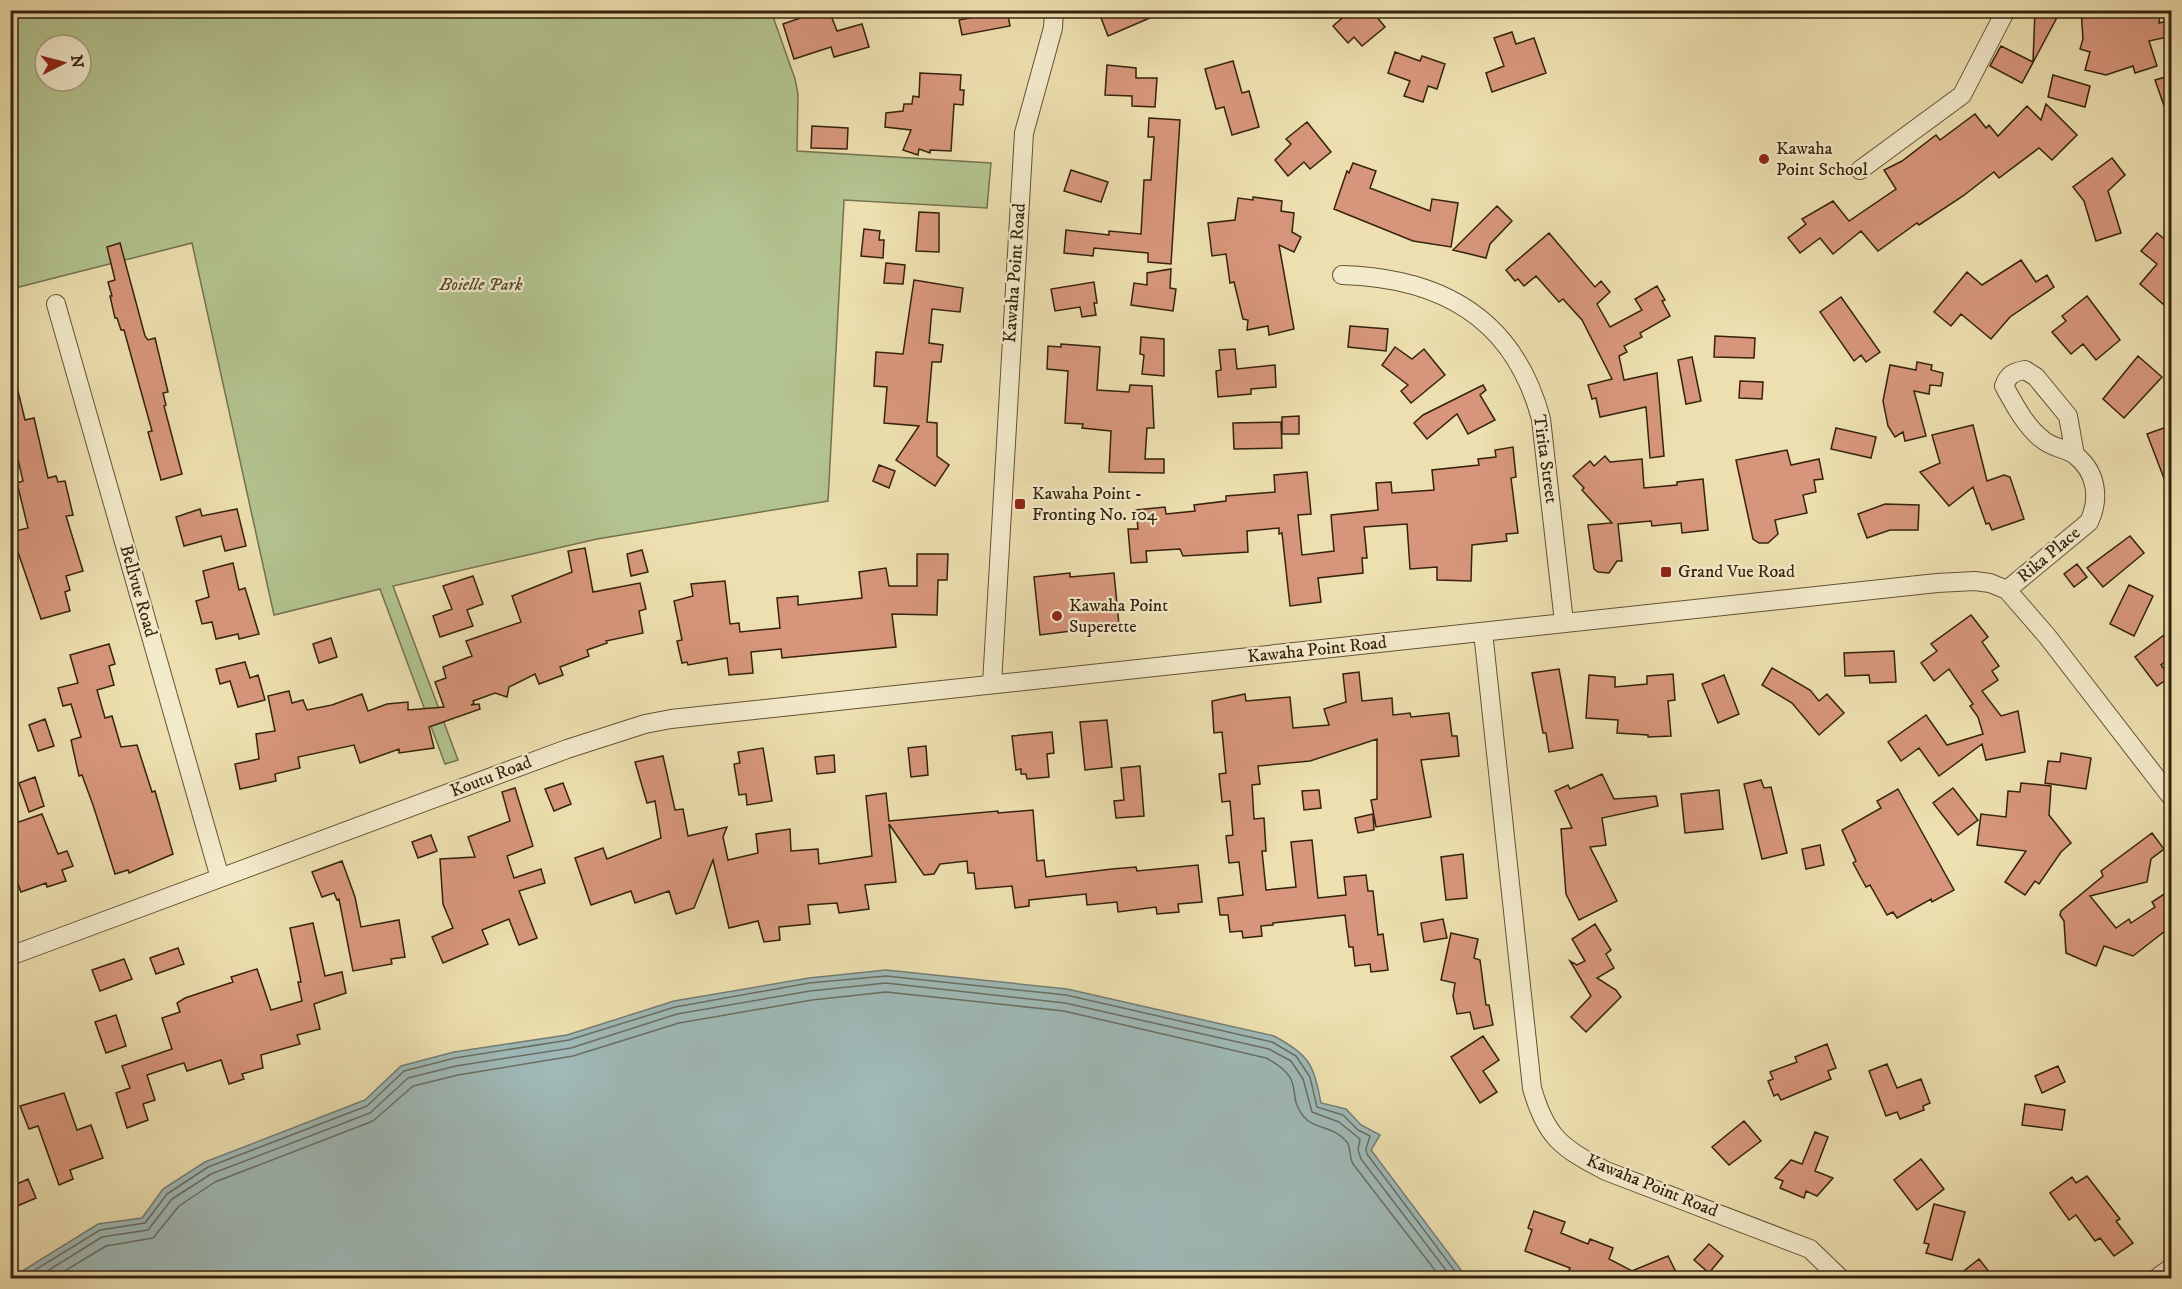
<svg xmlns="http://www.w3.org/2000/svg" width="2182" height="1289" viewBox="0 0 2182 1289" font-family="'IM FELL DW Pica',serif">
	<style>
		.green { fill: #b3c38f; stroke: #74734e; stroke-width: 1.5; fill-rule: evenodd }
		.water { fill: #9fb9b7; stroke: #757d73; stroke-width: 1.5 }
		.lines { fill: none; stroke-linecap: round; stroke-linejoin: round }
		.shore { stroke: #6a6e62; stroke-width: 1.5 }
		.building { fill: #d7967b; stroke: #35230c; stroke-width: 1.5 }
		.minor-casing { stroke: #635235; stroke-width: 20 }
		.minor { stroke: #f3eacb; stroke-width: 18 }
		.poi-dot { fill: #8f2418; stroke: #f3eacb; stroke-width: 2 }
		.labels { text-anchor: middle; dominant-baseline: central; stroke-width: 4.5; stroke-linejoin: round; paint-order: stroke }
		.poi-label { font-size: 18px; fill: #35230c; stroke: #f3eacb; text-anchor: start }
		.street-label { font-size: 18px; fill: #35230c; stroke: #f3eacb }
		.park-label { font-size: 18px; font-style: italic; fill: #544b2d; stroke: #f3eacb }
	</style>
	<rect width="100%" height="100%" fill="#eddfaf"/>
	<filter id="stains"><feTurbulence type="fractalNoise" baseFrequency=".00333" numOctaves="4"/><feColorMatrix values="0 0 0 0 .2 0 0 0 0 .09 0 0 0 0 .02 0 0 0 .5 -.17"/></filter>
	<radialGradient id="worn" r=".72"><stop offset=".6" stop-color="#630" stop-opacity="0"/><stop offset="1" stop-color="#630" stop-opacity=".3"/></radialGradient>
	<!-- green -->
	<path class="green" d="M11 11H771L795 79 798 94 797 151 991 163 987 208 844 200 828 501 597 539 393 586 458 760 445 764 380 589 274 615 192 243 11 289ZM45 45H81V81H45Z"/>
	<!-- water -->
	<path class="water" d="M886 970 1067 989 1274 1036C1310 1056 1313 1063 1321 1103L1346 1109 1361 1125 1380 1135 1371 1150 1467 1278H11L98 1224 142 1218 163 1189 205 1162 365 1100 401 1066 454 1052 567 1035 674 1001 809 978Z"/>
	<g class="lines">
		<!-- shore -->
		<path class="shore" d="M22 1278 100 1230 145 1223 167 1194 208 1167 367 1106 404 1071 455 1058 569 1040 675 1007 809 983 886 976 1066 995 1272 1042 1296 1056 1310 1077 1317 1107 1343 1115 1358 1130 1370 1136 1366 1149 1367 1154 1460 1278
			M36 1278 102 1237 148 1230 172 1199 211 1174 370 1113 408 1078 456 1066 571 1048 677 1014 810 991 886 983 1065 1003 1269 1049 1291 1061 1303 1079 1312 1112 1339 1122 1360 1139 1358 1150 1361 1159 1452 1278
			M53 1278 106 1246 153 1238 179 1206 215 1182 373 1121 413 1086 458 1075 573 1056 679 1023 812 1000 886 992 1064 1011 1266 1058C1309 1081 1284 1094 1304 1117 1315 1130 1333 1125 1347 1142 1351 1147 1349 1157 1353 1164L1441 1278"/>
	</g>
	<!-- building -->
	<path class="building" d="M807 10H829L837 31 862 24 869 47 834 57 831 47 794 59 783 24 809 15Z
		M969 10H1007L1010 26 962 35 959 20 970 18Z
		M1098 10 1166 11 1108 36Z
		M1337 10H1371L1385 27 1362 46 1354 37 1348 43 1333 26 1342 18Z
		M2035 10H2061L2022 83 1990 66 2001 46 2033 62Z
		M2081 10H2160L2159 23 2172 20V36L2149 41 2157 66 2135 73 2133 66 2106 75 2085 70 2090 52 2080 49 2083 39Z
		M1512 32 1516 44 1534 38 1546 73 1492 92 1486 73 1504 66 1494 38Z
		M1395 52 1420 61 1422 56 1445 64 1437 89 1428 86 1423 102 1404 96 1410 81 1388 73Z
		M1233 61 1242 93 1249 91 1259 127 1232 135 1224 107 1216 109 1205 69Z
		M1107 65 1136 68V78H1157L1155 107 1132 106V96L1105 95Z
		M920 73 961 75 960 90H964L963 105 954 104 951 151 930 150V153L919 149 918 155 903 150 911 130 885 127 886 113 903 111 904 104H912L913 96 919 97Z
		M2053 75 2090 86 2085 107 2048 97Z
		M2172 75V120H2169L2155 80Z
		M2046 104 2077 135 2052 160 2039 148 1999 178 1994 172 1963 196 1919 225 1917 223 1878 251 1861 231 1833 254 1820 238 1800 253 1788 238 1806 224 1802 219 1833 201 1849 221 1896 189 1884 170 1902 161 1936 135 1940 140 1975 114 1986 128 1989 125 1998 136 2027 106 2041 120Z
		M1149 118 1180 120 1171 264 1148 262V253L1094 248 1093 256 1064 253 1066 230 1109 235V231L1141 234 1144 180H1151L1154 137H1148Z
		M1307 122 1331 152 1310 169 1304 162 1288 176 1275 160 1291 144 1286 139Z
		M812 126 848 128 847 149 811 148Z
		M2112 158 2125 175 2108 191 2121 233 2096 241 2084 201 2073 187Z
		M1353 163 1376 171 1370 188 1430 211 1432 199 1458 203 1451 247 1413 241 1334 209 1347 171 1349 173Z
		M1071 170 1108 182 1101 202 1064 191Z
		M1253 197 1282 201 1281 211 1294 213 1292 232 1301 237 1294 252 1279 245 1294 329 1269 335 1268 326 1247 330 1248 320 1243 319 1234 282 1230 283 1226 254 1212 256 1208 223 1235 220 1238 198 1253 200Z
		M1497 206 1512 221 1490 244 1486 258 1453 250Z
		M919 212 939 213V252L916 251Z
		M864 229 880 231 879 240H884L883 258 861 256Z
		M1549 233 1595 287 1601 281 1610 292 1597 304 1610 327 1642 310 1635 299 1657 286 1665 300 1662 301 1670 316 1640 333 1642 337 1624 346 1627 352 1619 356 1624 380 1657 373 1664 456 1650 458 1646 407 1600 417 1596 398 1592 399 1588 385 1612 379 1582 320 1563 299 1559 302 1536 276 1524 286 1518 279 1515 281 1506 270Z
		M2157 233 2172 245V298L2163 304 2140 284 2157 264 2141 251Z
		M120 243 145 336 148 340 155 338 168 392 163 393 166 405 164 406 182 474 161 480 148 432 152 431 124 330H121L117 318H115L110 296H112L108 282 115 280 107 247Z
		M2021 260 2036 282 2047 275 2054 287 2010 317 1991 339 1961 314 1951 326 1934 312 1967 272 1982 285Z
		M886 263 905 265 903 284 884 283Z
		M1171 269 1170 288 1176 289 1173 311 1131 305 1134 283 1147 285V273Z
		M914 280 963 288 960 312 932 309 929 343 943 345 941 362H932L927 422 937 423V456L949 465 935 486 896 460 919 426 884 423 887 387 874 386 876 352 903 354Z
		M1094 282 1097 303H1094L1096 315 1082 317 1080 307 1055 311 1051 289Z
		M2087 296 2120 340 2096 360 2083 344 2071 354 2052 332 2066 321 2062 316Z
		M1841 297 1880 352 1866 362 1861 355 1854 361 1820 312Z
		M1350 326 1388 329 1386 351 1348 347Z
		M1715 336 1755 338 1754 358 1714 357Z
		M1141 337 1164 339V376L1142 374 1144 355 1140 354Z
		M1061 344 1100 347 1097 390 1129 392 1130 385 1152 386 1154 428H1147L1145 459H1164V473L1109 472 1111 431 1082 428 1083 424 1065 423 1068 371 1047 369 1048 346 1061 347Z
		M1395 347 1412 359 1424 349 1445 375 1411 403 1401 391 1408 385 1382 365Z
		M1235 349 1237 369 1275 365 1276 387 1251 389V394L1218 397 1216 371 1221 370 1219 350Z
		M2138 356 2162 377 2124 418 2103 399Z
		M1692 357 1701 401 1686 404 1678 360Z
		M1917 362 1932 365 1931 370 1943 373 1941 386 1930 385 1929 394 1914 391 1926 436 1905 441 1903 432 1895 437 1888 426 1883 401 1890 365 1916 370Z
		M1740 381 1763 382 1762 399 1739 398Z
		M10 383H16L25 420 34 418 48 478 56 476 58 482 65 481 73 515 66 516 83 571 66 576 70 590 65 592 70 611 41 619 11 532 28 528 17 483 23 481 16 451 10 452Z
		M1483 385 1486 390 1480 395 1495 420 1468 434 1457 414 1427 439 1414 423 1423 415Z
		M1299 416V434H1282V417Z
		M1281 422 1282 448 1234 449 1233 423Z
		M1973 425 1987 481 2004 475 2010 477 2024 519 1992 530 1989 523 1986 524 1973 487 1949 506 1920 472 1940 463 1932 435Z
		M2172 425V494H2170L2147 434Z
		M1836 428 1876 437 1871 458 1831 449Z
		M1513 447 1516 477 1511 478 1518 533 1506 534 1507 541 1472 545 1471 581 1437 580V567L1410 569 1407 524 1364 527 1367 558H1362L1363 573 1318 578 1321 602 1290 606 1282 533 1279 534V528L1247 531 1248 552 1183 556 1180 549 1146 551 1147 562 1131 563 1128 529H1138L1136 510 1165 507 1166 514 1195 511 1194 505 1226 501V496L1275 492 1274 475 1307 472 1311 514 1298 515 1302 555 1334 551 1331 515 1378 510 1376 483 1391 482 1392 493 1434 490 1432 470 1479 465 1478 459 1496 457 1495 450Z
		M1787 450 1791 465 1819 459 1823 479 1814 480 1816 492 1803 495 1807 513 1775 520 1778 534 1768 543H1759L1753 539 1736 460Z
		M1605 456 1610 462 1642 459 1644 488 1677 485V482L1703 479 1708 530 1682 533 1681 523 1652 526 1651 521 1618 524 1622 561H1617L1609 573 1598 572 1594 569 1588 525 1612 523 1582 490 1584 488 1573 476 1590 461 1594 466Z
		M879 465 895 471 889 488 873 481Z
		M1885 504 1919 505 1918 530H1890L1867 538 1858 514Z
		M200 509 202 516 237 509 246 546 225 551 221 536 184 546 176 517Z
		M2130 536 2144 553 2103 587 2087 568Z
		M585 548 593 592 640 583 646 609 639 611 643 633 606 641 607 643 587 650 589 656 560 667 563 675 539 684 535 674 509 687 507 697 495 693 473 701 474 703 471 705 479 704 480 709 429 727 434 748 399 753V749L360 763 354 745 298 757 300 768 275 774 276 781 240 789 235 764 259 759 256 734 275 731 268 696 289 691 292 703 303 700 307 710 332 705 362 694 368 711 387 704 408 702V710L444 707 435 682 446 678 443 667 472 656 466 641 521 622 512 596 572 572 568 551Z
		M642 550 648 572 631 576 627 554Z
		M917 554H948L947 580H938L937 615 892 614 896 647 782 658 781 649 751 652 753 673 729 675 727 658 688 665 687 662 682 663 677 641 682 640 674 601 693 596 691 584 725 581 730 624 739 623 740 632 780 628 777 598 798 596V605L862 598 859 572 886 568 889 586H917Z
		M233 563 239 590 245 588 259 634 239 639 238 634 216 639 212 622 202 624 196 601 209 597 203 571Z
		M2077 564 2087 577 2074 587 2064 574Z
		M1070 573V577L1114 573 1119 625 1040 635 1034 577Z
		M473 576 483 604 467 610 473 626 440 637 433 616 452 609 443 586Z
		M2129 585 2153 596 2134 636 2110 624Z
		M1971 615 1988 637 1982 642 1999 666 1992 671 1998 680 1982 691 2001 716 2018 711 2025 752 1986 760 1982 744 1939 776 1919 748 1901 761 1888 742 1926 715 1947 745 1983 734 1978 717 1970 706 1973 704 1949 669 1934 681 1921 663 1937 651 1931 644Z
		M2172 629V656L2161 665 2170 677 2157 686 2135 657Z
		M331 638 337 657 319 663 313 644Z
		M109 644 115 664 109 666 114 685 97 690 105 718 112 716 121 747 137 745 152 792 155 791 173 854 129 873 128 870 115 874 93 805 82 775 79 776 71 740 81 737 71 704 63 706 58 688 78 683 70 655Z
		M1894 651 1896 682 1870 683 1869 675 1845 676 1844 653Z
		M245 662 250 678 258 675 265 700 238 707 230 681 220 684 216 669Z
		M1772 668 1810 690 1819 701 1827 694 1844 713 1819 735 1792 703 1762 685Z
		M1559 669 1573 748 1549 752 1546 733H1543L1532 673Z
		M1359 672 1362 701 1392 698 1393 715 1410 713 1411 717 1449 713 1452 736H1457L1459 756 1421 760 1431 817 1376 827 1371 800 1377 799V739L1310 761 1258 766 1260 784 1252 785 1254 819 1264 818 1266 851H1262L1266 890 1296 887 1291 842 1312 840 1318 898 1346 895 1344 877 1366 875 1368 891H1373L1378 935 1383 934 1388 970 1371 972 1370 964 1355 966 1353 947H1349L1345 915 1273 923V925L1261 926 1262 936 1243 938 1242 931 1230 932 1228 915H1220L1218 898 1243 895 1239 862 1229 863 1226 836 1233 835 1230 801 1222 802 1219 774 1226 773 1222 732 1214 733 1212 701 1245 694 1246 701 1290 697 1293 728 1329 725 1324 709 1346 702 1343 674Z
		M1673 674 1675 700 1668 701 1671 736 1648 737V735L1617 733 1618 720 1586 718 1589 675 1615 677V687L1647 684V676Z
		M1724 675 1739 714 1718 723 1702 684Z
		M45 719 54 746 38 751 29 725Z
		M1107 720 1112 767 1085 770 1080 722Z
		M1052 732 1054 753 1047 754 1049 777 1027 779 1026 774H1021V769L1016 770 1012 736Z
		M926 746 928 775 911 777 908 748Z
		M763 748 772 801 747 805 746 794 739 795 734 764 740 763 738 752Z
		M2061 753 2091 758 2086 789 2045 783 2048 761 2060 762Z
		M834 755 835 772 817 774 815 757Z
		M663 756 675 810 683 809 688 836 727 827 723 837 728 860 758 853 756 834 790 829 791 851 818 849 819 864 872 856 866 796 886 793 889 821 998 811V813L1033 810 1037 861 1044 860 1046 877 1112 869 1136 867 1137 871 1198 865 1202 902 1178 904 1179 912 1157 914 1156 907 1118 912 1117 902 1087 905 1086 894 1029 900V906L1015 908 1012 886 976 889 974 873H968L967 861 940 864 934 874 924 875 889 824 896 882 865 885 869 909 839 913 837 903 808 905 810 924 779 927 780 940 764 942 758 921 729 928 713 860 694 908 676 914 669 891 635 903 631 891 591 905 575 858 603 848 607 859 661 838 655 801 647 803 635 762Z
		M1140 766 1144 816 1116 818 1114 801 1124 800 1121 768Z
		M1602 774 1614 799 1656 796 1658 806 1602 818 1606 845 1590 847 1617 901 1579 920 1566 894 1561 829 1572 828 1555 791 1568 785 1570 789Z
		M35 777 44 806 29 812 19 783Z
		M1761 780 1764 788 1771 787 1787 853 1762 859 1744 784Z
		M563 783 571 804 554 811 545 789Z
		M2021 783 2051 786 2049 815 2071 843 2061 852 2039 884 2035 881 2025 895 2005 882 2026 851 1977 845 1981 814 2006 817 2008 791 2020 792Z
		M515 788 533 846 507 856 514 878 541 869 545 883 519 891 537 938 519 945 509 919 482 930 488 944 443 963 432 937 453 928 443 904 440 859 475 857 468 837 510 821 502 792Z
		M1953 788 1978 820 1958 835 1933 803Z
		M1898 789 1954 890 1932 902 1931 899 1897 918 1893 912 1887 915 1870 885 1866 887 1853 863 1856 861 1842 830 1881 808 1877 801Z
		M1319 790 1321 808 1304 810 1302 791Z
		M1719 790 1723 829 1685 833 1681 794Z
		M42 814 58 854 67 851 73 866 62 870 66 881 47 887 46 883 21 892 17 882 10 884V825Z
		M1373 814 1374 830 1358 833 1355 818Z
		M2152 833 2164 849 2151 859 2147 882 2090 896 2116 928 2129 919 2131 923 2155 907 2152 902 2172 889V931L2169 928 2133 956 2104 946 2096 966 2066 953 2064 921 2060 915 2061 911 2103 876 2101 871Z
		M431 835 437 851 418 858 412 842Z
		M1820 845 1824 865 1806 869 1802 849Z
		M1463 854 1467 898 1446 900 1441 857Z
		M342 861 355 897 361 927 399 920 405 957 391 959 392 964 353 971 339 899 337 900 334 893 322 897 312 872Z
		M1443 919 1447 938 1424 942 1421 923Z
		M313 923 325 976 342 972 346 993 314 1004 320 1029 297 1035 300 1044 261 1055 263 1068 242 1074 244 1079 229 1084 221 1060 187 1071 184 1063 177 1065 147 1075 155 1100 143 1104 148 1120 127 1128 116 1093 130 1088 122 1066 172 1049 162 1018 180 1012 177 1003 185 998 233 982 231 977 257 969 271 1010 302 1001 298 982H301L290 928Z
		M1595 924 1611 950 1606 954 1614 968 1597 978 1616 990 1621 997 1586 1032 1571 1017 1591 996 1570 961 1577 965 1585 961 1572 939Z
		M1451 933 1478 939 1474 958 1480 960 1486 1005H1489L1493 1025 1474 1029 1470 1012 1457 1014 1453 996 1455 983 1441 980Z
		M178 948 184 964 156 974 150 958Z
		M124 959 132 979 100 991 92 970Z
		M116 1015 126 1046 106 1053 95 1022Z
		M1483 1036 1499 1060 1483 1071 1497 1092 1480 1103 1451 1057Z
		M1827 1044 1836 1068 1828 1071 1831 1079 1781 1100 1778 1094 1774 1096 1768 1081 1773 1079 1770 1072 1797 1062 1795 1057Z
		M1887 1064 1897 1088 1921 1079 1930 1103 1923 1106 1924 1110 1900 1119 1897 1112 1886 1116 1869 1071Z
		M2058 1066 2065 1082 2042 1093 2035 1076Z
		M64 1093 77 1130 91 1125 103 1158 70 1170 73 1179 59 1185 38 1126 29 1129 20 1106Z
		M2025 1104 2065 1110 2062 1130 2022 1125Z
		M1744 1121 1761 1141 1729 1165 1712 1147Z
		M1815 1132 1828 1137 1815 1171 1833 1178 1817 1196 1806 1191 1804 1198 1780 1188 1783 1181 1775 1178 1791 1160 1802 1164Z
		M1921 1159 1944 1189 1917 1210 1894 1180Z
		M2087 1176 2120 1219 2116 1221 2133 1243 2114 1256 2100 1238 2095 1241 2076 1215 2069 1220 2050 1193 2072 1177 2076 1183Z
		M28 1179 36 1198 10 1209V1187Z
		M1934 1204 1965 1212 1952 1260 1926 1253 1929 1244 1924 1243Z
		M1534 1211 1565 1222 1561 1233 1588 1244 1590 1239 1613 1248 1609 1259 1632 1271 1668 1256 1679 1278H1566L1570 1268 1525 1251 1532 1230 1528 1228Z
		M1709 1244 1723 1256 1709 1273 1694 1260Z
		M1979 1259 1994 1278H1955Z"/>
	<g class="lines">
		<defs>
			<path id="minor" d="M1860 170 1962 95 2006 10
				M1342 275C1442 278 1514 318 1541 419L1564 622
				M56 304 220 878
				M2007 590 2089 522C2100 499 2097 472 2075 455 2066 448 2051 448 2042 439 2026 427 2014 404 2004 386 2008 375 2013 372 2025 370L2036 377 2068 416 2075 455
				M1483 632 1532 1088C1546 1138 1562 1148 1606 1171L1810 1249 1840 1278
				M992 684 1024 133 1053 28 1054 10
				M10 956 567 749 645 724 671 719 1937 583 1975 581 1990 583 2007 590 2047 636 2172 798
				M2157 1278 2172 1267"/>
		</defs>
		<!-- minor casing -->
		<use href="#minor" class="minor-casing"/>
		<!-- minor -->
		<use href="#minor" class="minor"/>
	</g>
	<!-- markers -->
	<g class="poi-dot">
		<circle cx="1764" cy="159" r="6"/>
		<rect x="1014" y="498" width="12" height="12" rx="3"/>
		<rect x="1660" y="566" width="12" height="12" rx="3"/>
		<circle cx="1057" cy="616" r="6"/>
	</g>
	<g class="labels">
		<!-- poi labels -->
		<g class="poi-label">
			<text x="1776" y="149">Kawaha<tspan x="1776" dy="21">Point School</tspan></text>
			<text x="1032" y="494">Kawaha Point -<tspan x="1032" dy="21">Fronting No. 104</tspan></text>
			<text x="1678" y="572">Grand Vue Road</text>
			<text x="1069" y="606">Kawaha Point<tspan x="1069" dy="21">Superette</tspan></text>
		</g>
		<!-- street labels -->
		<g class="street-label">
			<text transform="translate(1015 273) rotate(-86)">Kawaha Point Road</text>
			<text transform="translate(1545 459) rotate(82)">Tirita Street</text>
			<text transform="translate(2049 555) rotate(-40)">Rika Place</text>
			<text transform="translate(138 591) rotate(74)">Bellvue Road</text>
			<text transform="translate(1317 650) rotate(-6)">Kawaha Point Road</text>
			<text transform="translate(491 777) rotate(-21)">Koutu Road</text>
			<text transform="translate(1652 1186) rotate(22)">Kawaha Point Road</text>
		</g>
		<!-- park labels -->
		<g class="park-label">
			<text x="481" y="285">Boielle Park</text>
		</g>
	</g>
	<!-- margin -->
	<rect width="2182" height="1289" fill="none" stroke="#eddfaf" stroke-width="36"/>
	<rect x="12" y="12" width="2158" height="1265" fill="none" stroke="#35230c" stroke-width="3"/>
	<rect x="18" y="18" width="2146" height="1253" fill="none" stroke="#35230c" stroke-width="1.5"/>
	<!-- north arrow -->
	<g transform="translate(63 63) rotate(84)"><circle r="28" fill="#f3eacb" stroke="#a79a7f" stroke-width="1.5"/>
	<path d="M0-4.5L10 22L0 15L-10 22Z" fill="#8f2418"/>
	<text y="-9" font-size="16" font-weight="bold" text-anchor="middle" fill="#35230c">N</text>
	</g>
	<rect width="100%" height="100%" filter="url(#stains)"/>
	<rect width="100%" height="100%" fill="url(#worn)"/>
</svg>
